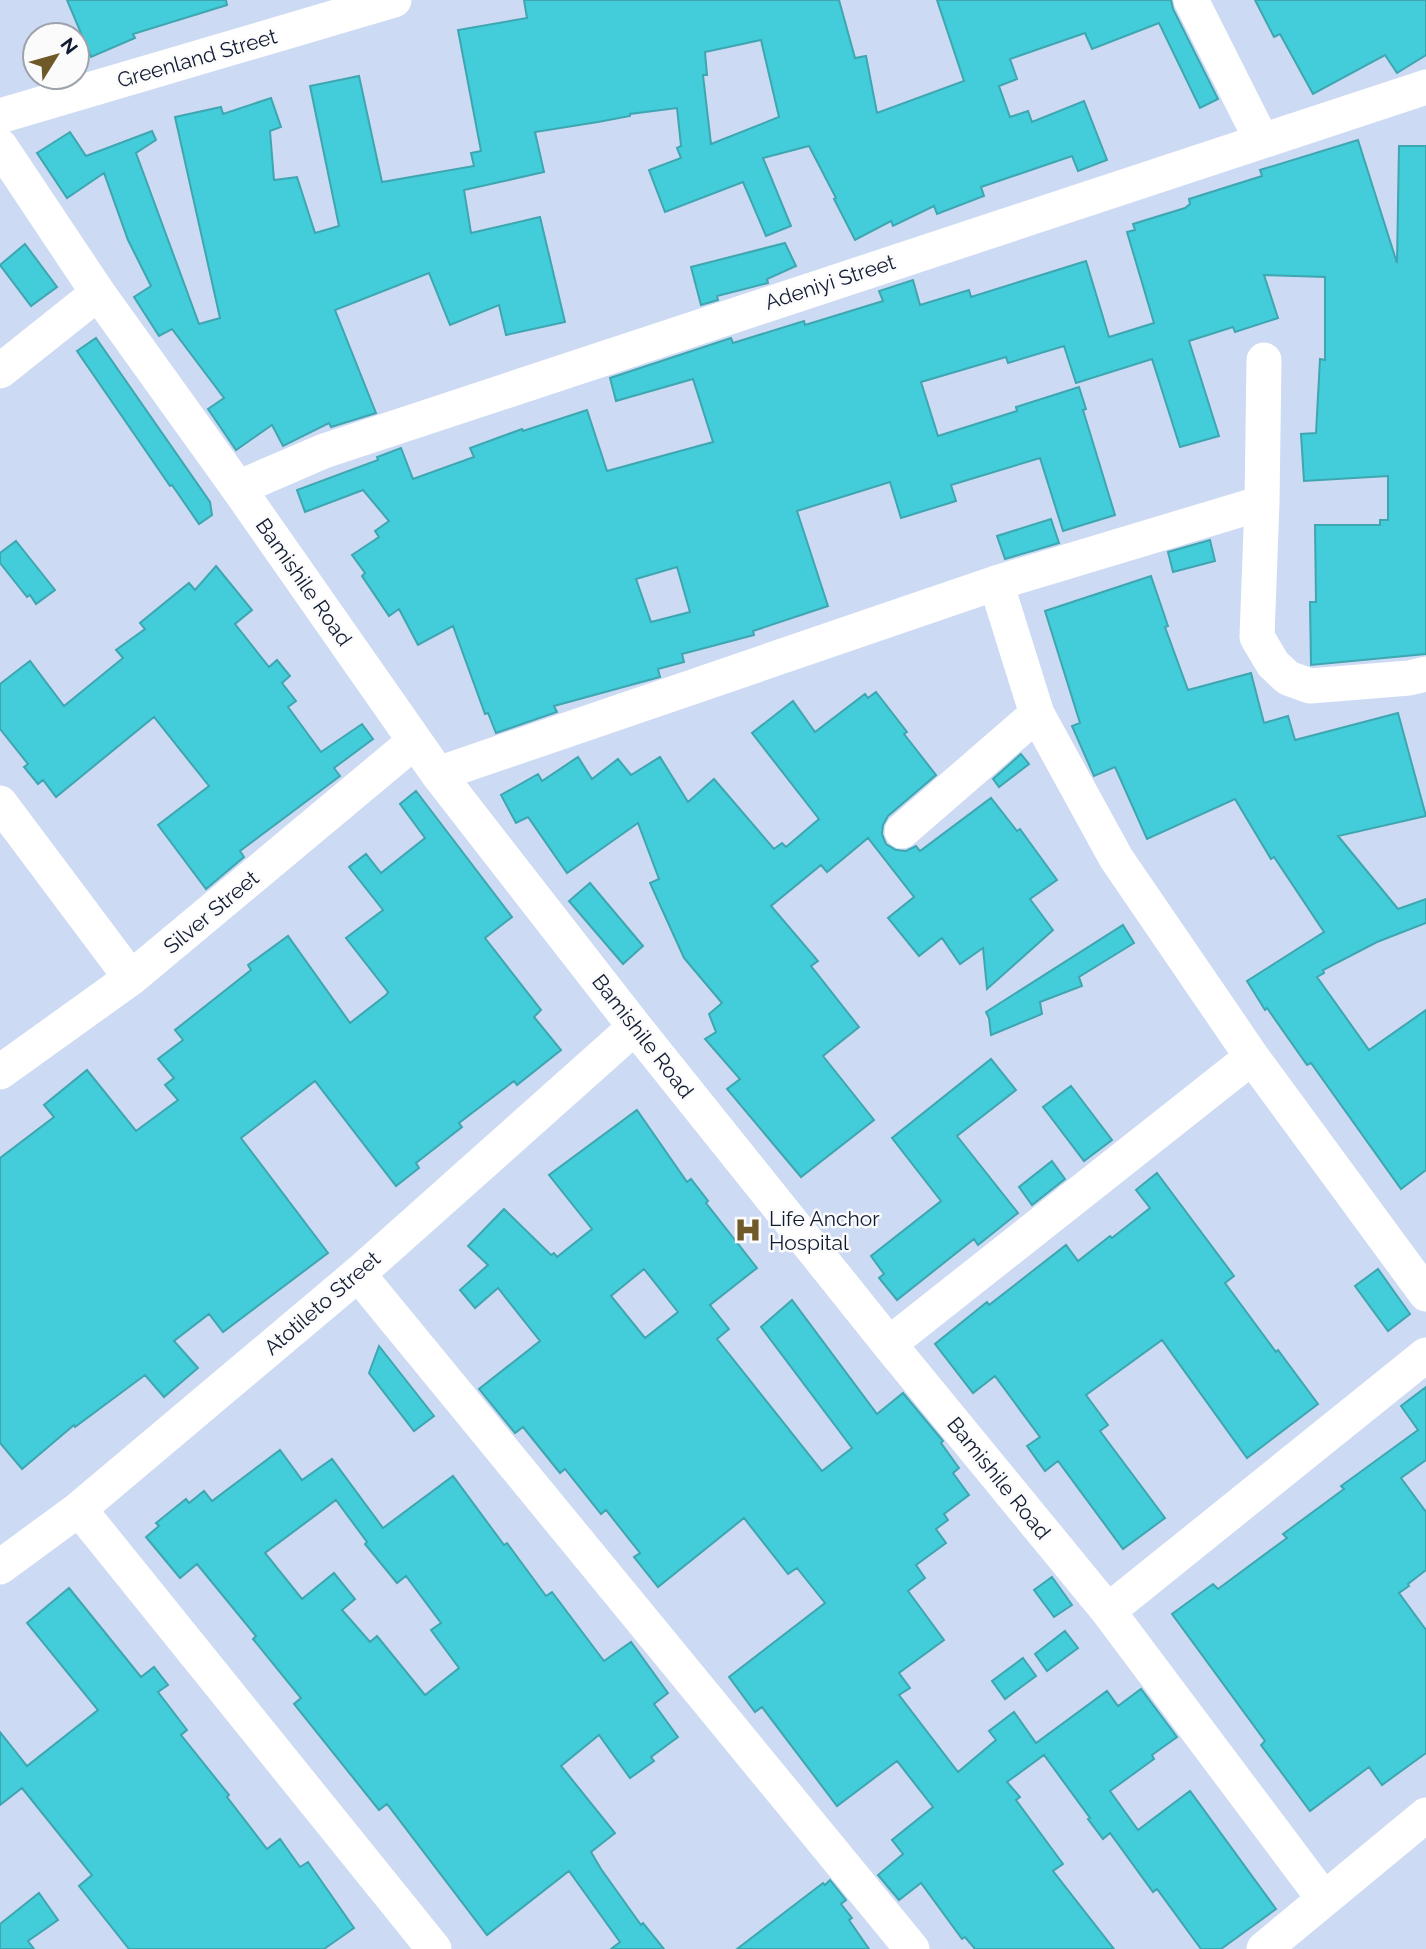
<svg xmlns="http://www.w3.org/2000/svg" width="1426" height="1949" viewBox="0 0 1426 1949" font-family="Raleway,sans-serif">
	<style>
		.building { fill: #43ccd9; stroke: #3ea6b0; stroke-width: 2; fill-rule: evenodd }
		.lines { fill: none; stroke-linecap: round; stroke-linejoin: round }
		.minor { stroke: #fff; stroke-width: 35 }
		.labels { text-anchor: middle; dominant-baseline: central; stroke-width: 5; stroke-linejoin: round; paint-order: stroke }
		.street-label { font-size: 21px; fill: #111c33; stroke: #fbfbfb }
		.poi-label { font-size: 21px; fill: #111c33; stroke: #fbfbfb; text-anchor: start }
	</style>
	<rect width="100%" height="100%" fill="#cddaf4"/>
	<!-- building -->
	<path class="building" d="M67 0H226L227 5 133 34 135 38 91 57Z
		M524 0H839L855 58 866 56 877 113 964 81 937 0H1171L1173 9 1218 99 1200 108 1159 23 1092 49 1085 33 1010 59 1017 79 999 86 1010 117 1028 111 1032 122 1084 101 1107 160 1078 171 1072 156 981 187 984 196 937 214 934 206 893 226 891 221 855 240 834 199 836 198 809 146 763 158 791 226 766 236 743 182 665 212 649 170 681 158 677 148 681 146 677 108 630 114V116L598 122 535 132 544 172 464 190 471 233 540 217 565 322 506 335 499 305 450 325 429 273 335 310 376 413 331 427 329 423 283 446 272 425 236 450 208 409 224 398 172 329 159 336 134 297 151 286 128 240 104 173 67 198 37 153 70 132 86 156 152 131 156 140 136 153 199 324 220 318 175 117 221 107 223 114 271 98 281 127 270 131 274 180 297 177 315 233 339 226 310 86 359 76 382 182 474 166 471 153 481 151 458 30 527 18ZM761 40 779 117 711 144 703 75H707L705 52Z
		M1255 0H1426V55L1397 73 1385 55 1313 94 1280 34 1274 37Z
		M1358 140 1397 263 1399 146H1426V654L1311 665 1310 602H1316L1315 525H1380V520H1388V476L1304 481 1301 434 1316 433 1320 359 1325 360V277L1264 275 1278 318 1235 332 1233 327 1189 341 1219 436 1180 447 1152 359 1076 383 1064 346 1008 363 1006 357 921 382 938 436 1017 411 1016 407 1079 387 1086 409 1083 410 1115 515 1063 531 1040 458 951 485 956 501 901 518 890 482 797 511 828 606 753 631 754 635 682 654 684 662 658 669 660 677 554 706 557 712 496 733 488 713 485 714 453 626 418 645 399 609 389 616 362 576 365 573 352 555 379 537 375 531 389 521 363 490 305 512 297 490 378 460 377 457 401 448 413 479 474 457 470 448 522 429 523 431 587 410 607 471 713 442 693 379 616 401 610 378 731 338 733 343 804 321 805 325 883 301 879 291 913 280 920 305 969 290 971 297 1086 261 1109 337 1154 323 1127 232 1135 230 1133 224 1185 208 1190 204 1189 199 1262 176 1260 170ZM677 567 690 612 651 622 636 579Z
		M785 243 796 266 767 279 768 283 717 296 718 300 701 305 691 267Z
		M25 244 57 287 31 306 0 265Z
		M96 338 210 502 212 515 199 524 172 485 170 486 77 351Z
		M1051 519 1059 543 1005 559 997 536Z
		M1210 540 1215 561 1173 572 1168 552Z
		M16 541 55 590 36 604 30 595 27 597 0 563V553Z
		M216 566 252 610 235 624 269 667 277 660 290 676 282 683 296 701 288 707 321 752 362 724 373 739 334 768 340 776 240 851 244 857 206 889 158 825 209 786 154 717 56 797 43 780 38 784 24 767 28 764 0 729V684L30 661 64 706 123 658 116 650 145 629 140 623 189 583 195 590Z
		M1151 576 1168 626 1165 627 1188 690 1251 673 1264 723 1288 716 1295 740 1398 713 1426 816 1338 836 1398 909 1426 899V923L1377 942 1323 970 1324 973 1317 977 1369 1050 1426 1010V1170L1401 1189 1311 1063 1307 1065 1267 1008 1265 1010 1247 981 1324 932 1274 857 1271 859 1235 799 1147 839 1115 767 1094 776 1072 726 1080 723 1045 611Z
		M876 692 907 732 904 734 936 775 888 816 883 825 882 834 886 844 896 850 906 851 916 846 920 851 991 798 1017 831 1020 829 1057 880 1030 899 1053 930 987 989 983 948 960 964 942 938 919 956 888 918 914 897 868 838 827 872 821 865 771 906 818 961 811 966 859 1027 823 1056 874 1120 801 1177 727 1089 740 1079 705 1039 716 1032 709 1014 722 1003 684 958 650 883 659 879 638 823 567 873 528 817 516 823 501 795 538 774 542 781 578 757 592 779 618 759 631 775 660 757 688 802 714 779 774 849 782 843 786 847 819 819 752 733 793 701 815 732 865 694 868 698Z
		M1021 754 1029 764 999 787 993 779Z
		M416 791 512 917 485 938 541 1010 534 1017 561 1050 517 1085 514 1081 459 1123 462 1127 416 1163 419 1168 396 1186 315 1081 241 1138 328 1253 223 1332 209 1314 174 1341 198 1368 164 1397 145 1375 75 1427 74 1425 22 1469 0 1443V1158L54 1117 44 1105 87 1070 136 1131 178 1100 165 1085 174 1078 158 1059 183 1040 175 1030 251 970 248 965 288 936 350 1023 386 995 388 992 346 938 383 910 349 867 366 854 381 873 425 838 400 804Z
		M590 883 643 946 623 964 569 901Z
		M1123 925 1134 943 1079 977 1082 986 1040 1002 1042 1014 991 1035 989 1018 986 1012Z
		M991 1059 1016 1090 957 1136 1018 1213 978 1245 974 1239 897 1300 879 1278 884 1274 871 1256 941 1201 892 1138Z
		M1071 1086 1112 1140 1084 1161 1043 1107Z
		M637 1110 687 1182 691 1179 708 1201 706 1203 757 1268 710 1305 729 1329 717 1339 822 1471 852 1448 761 1327 792 1300 877 1414 903 1393 943 1441 941 1443 959 1468 953 1473 969 1495 944 1514 948 1520 936 1529 946 1543 916 1565 925 1578 908 1591 944 1640 899 1673 910 1688 899 1695 958 1772 996 1740 989 1731 1014 1712 1036 1743 1107 1691 1118 1706 1141 1689 1177 1737 1152 1755 1154 1759 1110 1791 1138 1830 1190 1791 1276 1909 1221 1949H1201L1157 1889 1153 1892 1110 1833 1103 1839 1088 1819 1090 1818 1044 1755 1007 1782 1020 1797 1016 1800 1063 1864 1053 1871 1114 1949H975L965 1937 962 1939 921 1883 899 1900 878 1875 903 1854 892 1840 933 1807 897 1761 837 1806 762 1707 755 1712 729 1677 825 1603 797 1568 788 1574 744 1518 658 1587 634 1557 640 1553 606 1510 601 1514 565 1469 560 1473 523 1427 515 1433 479 1389 540 1341 498 1288 475 1308 460 1290 488 1265 468 1246 504 1209 551 1255 554 1253 557 1257 592 1229 549 1175ZM644 1269 678 1312 645 1338 611 1296Z
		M1052 1161 1065 1179 1032 1205 1019 1187Z
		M1157 1173 1234 1276 1225 1283 1276 1352 1278 1350 1318 1404 1247 1458 1162 1340 1086 1395 1108 1425 1100 1431 1165 1518 1123 1549 1058 1461 1045 1471 1027 1446 1040 1437 995 1376 973 1393 935 1344 987 1302 989 1305 1066 1245 1078 1261 1110 1236 1112 1238 1150 1208 1136 1190Z
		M1378 1269 1410 1314 1388 1331 1355 1286Z
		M379 1346 434 1416 414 1431 369 1373Z
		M1426 1387V1460L1401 1478 1426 1512V1570L1408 1584 1409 1586 1399 1593 1426 1630V1753L1382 1785 1369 1767 1310 1811 1261 1745 1265 1741 1172 1614 1213 1584 1218 1589 1287 1538 1283 1534 1344 1489 1341 1486 1418 1430 1401 1406Z
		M280 1450 302 1480 332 1459 383 1528 453 1476 504 1545 507 1543 546 1596 552 1592 604 1661 631 1642 668 1693 654 1704 678 1737 651 1757 654 1761 630 1778 599 1735 561 1766 615 1833 591 1852 601 1869 641 1925 643 1923 664 1949H611L620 1942 569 1871 487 1935 387 1804 379 1810 294 1704 301 1698 253 1639 256 1636 197 1564 180 1578 146 1537 159 1526 156 1523 186 1499 189 1503 204 1491 212 1501ZM336 1500 367 1542 365 1544 397 1583 406 1576 441 1623 431 1630 459 1668 425 1695 377 1636 370 1642 342 1610 355 1599 334 1573 302 1599 265 1553Z
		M1052 1577 1072 1605 1054 1617 1034 1590Z
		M69 1588 141 1677 154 1667 168 1685 158 1692 187 1730 181 1735 229 1795 227 1797 267 1849 280 1839 300 1867 308 1862 354 1928 324 1949H129L79 1886 92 1875 22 1788 0 1805V1732L27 1766 98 1710 27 1623Z
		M1065 1631 1078 1648 1047 1671 1035 1654Z
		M1023 1658 1036 1676 1005 1699 992 1681Z
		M830 1880 846 1900 841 1904 852 1918 849 1920 869 1949H737L823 1883 825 1885Z
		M39 1893 58 1920 28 1941 34 1949H0V1924Z"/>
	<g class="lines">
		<!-- minor -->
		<path class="minor" d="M1191 0 1262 141
			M0 116 394 0
			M0 146 98 293 238 488 438 774 635 1027 889 1344 1108 1611 1324 1899
			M1264 360 1262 503 1257 637 1273 664 1288 678 1310 686 1409 678 1426 674
			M0 371 98 293
			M238 488 324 451 1426 87
			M996 583 1037 714 1116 858 1252 1057 1426 1294
			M438 774 996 583 1262 503
			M0 803 131 978
			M902 831 1037 714
			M0 1072 131 978 415 741
			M358 1274 912 1949
			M889 1344 1252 1057
			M79 1509 434 1949
			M0 1567 79 1509 358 1274 635 1027
			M1108 1611 1426 1355
			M1264 1949 1426 1815"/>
	</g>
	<!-- icons -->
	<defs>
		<symbol id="hospital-bare" viewBox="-9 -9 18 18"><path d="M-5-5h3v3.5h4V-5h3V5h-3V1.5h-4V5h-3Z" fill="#705929" stroke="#fbfbfb" stroke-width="2.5" paint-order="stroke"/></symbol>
	</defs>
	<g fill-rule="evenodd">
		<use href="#hospital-bare" x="729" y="1211" width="38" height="38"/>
	</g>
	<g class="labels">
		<!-- street labels -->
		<g class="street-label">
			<text transform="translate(197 58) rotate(-16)">Greenland Street</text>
			<text transform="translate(830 282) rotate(-18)">Adeniyi Street</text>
			<text transform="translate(304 582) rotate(55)">Bamishile Road</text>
			<text transform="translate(211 912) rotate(-40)">Silver Street</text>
			<text transform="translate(643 1036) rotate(52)">Bamishile Road</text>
			<text transform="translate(322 1303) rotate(-41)">Atotileto Street</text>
			<text transform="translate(999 1478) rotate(51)">Bamishile Road</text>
		</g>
		<!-- poi labels -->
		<g class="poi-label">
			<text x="769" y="1218">Life Anchor<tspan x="769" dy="24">Hospital</tspan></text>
		</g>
	</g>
	<!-- north arrow -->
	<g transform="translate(56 56) rotate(53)"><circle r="33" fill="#fbfbfb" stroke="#9da2ab" stroke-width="2"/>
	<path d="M0-5L12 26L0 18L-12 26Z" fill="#705929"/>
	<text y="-10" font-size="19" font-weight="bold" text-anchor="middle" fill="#111c33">N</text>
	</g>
</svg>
